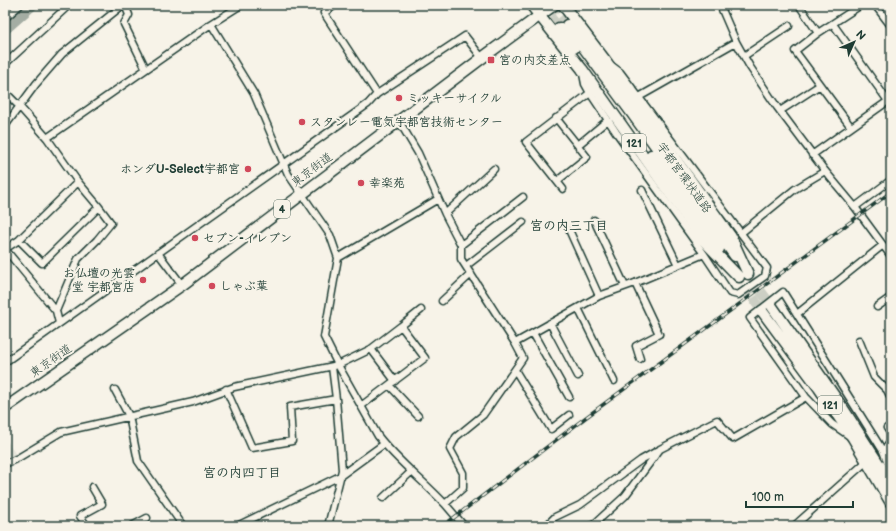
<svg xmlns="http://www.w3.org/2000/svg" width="896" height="531" viewBox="0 0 896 531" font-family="'Balsamiq Sans','Klee One',sans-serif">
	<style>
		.built { fill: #e5e4d9 }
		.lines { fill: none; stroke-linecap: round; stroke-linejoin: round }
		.river { stroke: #a4ada3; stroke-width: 13 }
		.trunk-tunnel { stroke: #cccfc4; stroke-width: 10; stroke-dasharray: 10 5; stroke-linecap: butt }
		.minor-casing { stroke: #1f3d34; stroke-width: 9 }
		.trunk-casing { stroke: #1f3d34; stroke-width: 13 }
		.minor { stroke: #f7f3e8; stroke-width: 6 }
		.trunk { stroke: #f7f3e8; stroke-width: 10 }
		.rail-casing { stroke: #1f3d34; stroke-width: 3.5 }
		.rail { stroke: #f7f3e8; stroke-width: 2; stroke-dasharray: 6; stroke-linecap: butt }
		.poi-dot { fill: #d1495b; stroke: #f7f3e8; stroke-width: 1.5 }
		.labels { text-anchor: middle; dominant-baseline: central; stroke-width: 4; stroke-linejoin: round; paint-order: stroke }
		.shield { fill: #f7f3e8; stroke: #60746a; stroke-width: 1 }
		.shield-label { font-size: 11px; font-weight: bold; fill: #1f3d34 }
		.poi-label { font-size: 12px; font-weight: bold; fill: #1f3d34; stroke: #f7f3e8; text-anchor: start }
		.street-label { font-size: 12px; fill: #1f3d34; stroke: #f7f3e8 }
		.neighbourhood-label { font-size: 13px; font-weight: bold; fill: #1f3d34; stroke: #f7f3e8 }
	</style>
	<rect width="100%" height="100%" fill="#f7f3e8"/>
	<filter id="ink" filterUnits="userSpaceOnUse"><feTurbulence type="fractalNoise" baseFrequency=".025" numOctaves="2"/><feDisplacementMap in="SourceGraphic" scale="8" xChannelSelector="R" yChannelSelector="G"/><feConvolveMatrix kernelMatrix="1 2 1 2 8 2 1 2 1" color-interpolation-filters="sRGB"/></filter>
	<g filter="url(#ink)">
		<!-- built -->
		<path class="built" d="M5 437 16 455 5 461Z"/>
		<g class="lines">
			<!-- river -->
			<path class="river" d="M5 28 31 5"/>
			<!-- trunk-tunnel -->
			<path class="trunk-tunnel" d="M541 5 559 28
				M551 5 567 25
				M752 279 771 305
				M745 285 762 311"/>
			<defs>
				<path id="minor" d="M125 5 129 15 124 24 146 69
					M335 5 324 13 377 94
					M720 5 736 42 750 67 777 107 825 171 855 207 891 180
					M799 5 818 33 795 51 851 127
					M875 5 891 26
					M5 18 20 5
					M211 24 254 94 288 174 330 235 338 258 324 337 338 365 378 436C398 462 424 481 446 505 452 512 458 519 464 526
					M833 24 888 101
					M818 33 861 5
					M744 56 789 26
					M5 64 69 5
					M583 74 585 84 590 93 616 132 704 254 730 293 738 295 765 276 767 268 620 72 612 66
					M5 92 19 106 47 138 211 24 241 5
					M639 97 736 42
					M780 111 820 85
					M556 118 587 157 557 181
					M399 121 418 153 445 214 461 245V259L515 343 523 358 483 415 456 437 450 449 463 473V488L445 504
					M5 126 36 84 62 54 123 5
					M47 138 78 182 99 207 111 223 97 240 78 259 56 311 59 323
					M578 145 608 120
					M812 155 891 99
					M563 189 526 142 590 93
					M642 190 678 265
					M855 207 891 256
					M445 214 494 169
					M594 220 625 286
					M570 232 599 296
					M741 233 795 189 825 171
					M19 240 42 263 99 207
					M461 245 523 197
					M158 253 182 285
					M338 258 438 199
					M466 266 523 222
					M635 283 659 334 636 346 640 359
					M442 301 471 274
					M877 307 891 297
					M578 308 614 381
					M56 311 5 249 19 240 78 182
					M797 314 883 245
					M550 323 578 376
					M533 333 569 397
					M859 340 874 377 887 390 891 398
					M515 343 599 296 635 283 704 254
					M371 349 395 381
					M5 362 368 104 377 94 465 36 482 58
					M515 370 551 429 569 415
					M389 385 418 416
					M226 389 252 448 292 441 290 407 336 399
					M115 390 129 416 138 461 183 526
					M361 406 425 358 401 326 421 310
					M891 425 887 428 891 434
					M848 435 832 424 806 397 750 318 783 292 883 451
					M5 464 18 458 61 432 193 402 234 387 338 365 371 349 401 326
					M889 478V467L883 451 891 442
					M383 498 411 472
					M87 526 80 516 102 504 92 487
					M132 526 147 518
					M237 526 340 476 384 444
					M328 526 342 470 336 399 332 367
					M546 526 555 517 580 505 641 460 657 451
					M592 526 625 496 660 449 717 420 733 439 806 397
					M794 526 867 461"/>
				<path id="trunk" d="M531 5 582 69 702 239 739 277
					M563 5 605 60 731 237 748 274
					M567 25 631 112 735 256
					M559 28 574 48
					M651 155 719 249
					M771 305 842 407 891 483
					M762 311 819 388 853 438 891 503
					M5 408 182 285 482 58 554 5"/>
			</defs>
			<!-- minor casing -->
			<use href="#minor" class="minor-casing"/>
			<!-- trunk casing -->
			<use href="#trunk" class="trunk-casing"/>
			<!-- minor -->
			<use href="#minor" class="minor"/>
			<!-- trunk -->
			<use href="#trunk" class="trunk"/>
			<defs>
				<path id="rail" d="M443 526 585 418 891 192"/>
			</defs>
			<!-- rail casing -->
			<use href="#rail" class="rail-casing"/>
			<!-- rail -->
			<use href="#rail" class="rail"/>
		</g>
	</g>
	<!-- markers -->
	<g class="poi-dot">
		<rect x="487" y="56" width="8" height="8" rx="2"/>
		<circle cx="399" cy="98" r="4"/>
		<circle cx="302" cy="122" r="4"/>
		<circle cx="248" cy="169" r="4"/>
		<circle cx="361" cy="183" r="4"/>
		<circle cx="195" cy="238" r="4"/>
		<circle cx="143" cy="280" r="4"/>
		<circle cx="212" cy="286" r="4"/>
	</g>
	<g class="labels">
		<!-- shield labels -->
		<g class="shield">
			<rect x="622" y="134" width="24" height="18" rx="3"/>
			<rect x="274" y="200" width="16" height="18" rx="3"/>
			<rect x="818" y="396" width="24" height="18" rx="3"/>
		</g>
		<g class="shield-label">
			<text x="634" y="143">121</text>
			<text x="282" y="209">4</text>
			<text x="830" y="405">121</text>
		</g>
		<!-- poi labels -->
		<g class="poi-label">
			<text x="499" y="60">宮の内交差点</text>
			<text x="407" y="98">ミッキーサイクル</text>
			<text x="310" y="122">スタンレー電気宇都宮技術センター</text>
			<text x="240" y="169" text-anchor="end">ホンダU-Select宇都宮</text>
			<text x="369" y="183">幸楽苑</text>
			<text x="203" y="238">セブン-イレブン</text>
			<text x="135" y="273" text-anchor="end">お仏壇の光雲<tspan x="135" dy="14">堂 宇都宮店</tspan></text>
			<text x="220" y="286">しゃぶ葉</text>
		</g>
		<!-- street labels -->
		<g class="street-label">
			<text transform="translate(312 170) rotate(-37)">東京街道</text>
			<text transform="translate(684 178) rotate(54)">宇都宮環状道路</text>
			<text transform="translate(51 361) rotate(-35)">東京街道</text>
		</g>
		<!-- neighbourhood labels -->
		<g class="neighbourhood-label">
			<text x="569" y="226">宮の内三丁目</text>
			<text x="242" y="473">宮の内四丁目</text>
		</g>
	</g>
	<!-- margin -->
	<rect width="896" height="531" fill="none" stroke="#f7f3e8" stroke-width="20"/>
	<rect x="10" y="10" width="876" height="511" fill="none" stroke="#1f3d34" stroke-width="1.5" filter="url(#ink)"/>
	<!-- north arrow -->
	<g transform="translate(854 42) rotate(45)" stroke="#f7f3e8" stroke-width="3" paint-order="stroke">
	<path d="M0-3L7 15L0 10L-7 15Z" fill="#1f3d34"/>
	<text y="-6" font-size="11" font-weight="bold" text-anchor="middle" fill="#1f3d34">N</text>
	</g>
	<!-- scale -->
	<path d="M746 501v6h107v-6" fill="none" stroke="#1f3d34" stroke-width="2"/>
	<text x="752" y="501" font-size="12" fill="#1f3d34" stroke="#f7f3e8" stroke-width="3" paint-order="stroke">100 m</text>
</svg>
